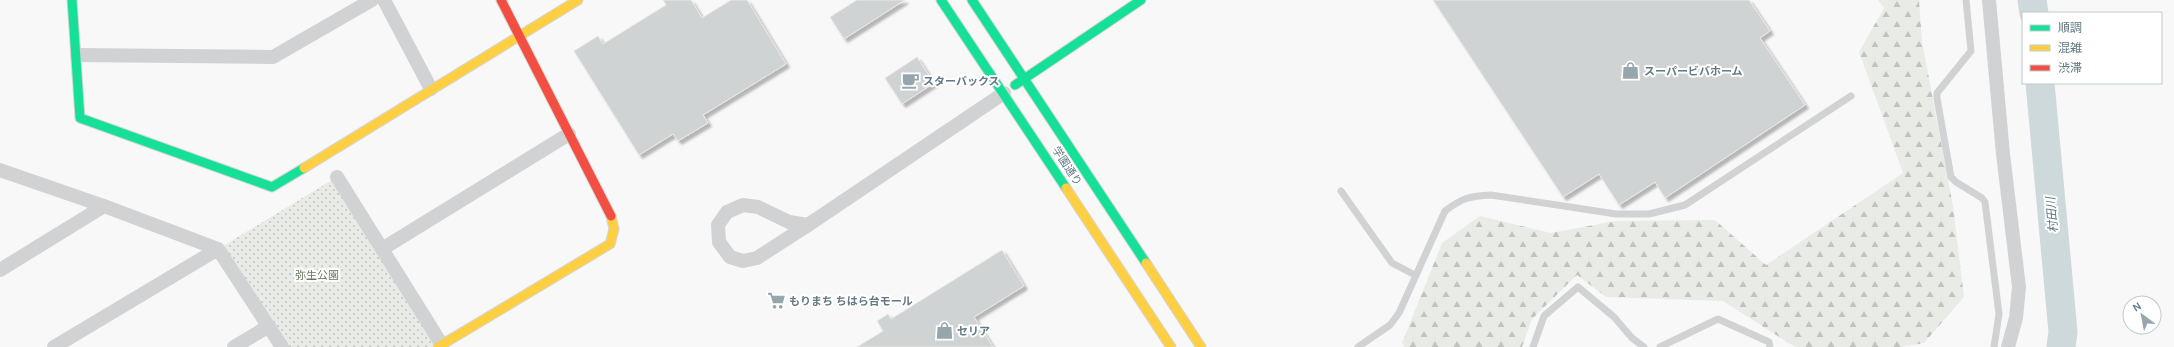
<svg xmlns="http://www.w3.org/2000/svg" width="2174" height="347" viewBox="0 0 2174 347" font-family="Karla,'Noto Sans JP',sans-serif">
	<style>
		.forest { fill: url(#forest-firs) }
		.park { fill: url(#park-dots) }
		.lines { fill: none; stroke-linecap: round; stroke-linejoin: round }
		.river { stroke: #ced9db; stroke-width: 29 }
		.building { fill: #d0d3d3; stroke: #e8e8e8; filter: url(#shadow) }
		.fast-casing { stroke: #d4d6d6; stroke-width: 11 }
		.slow-casing { stroke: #d4d6d6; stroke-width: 11 }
		.jam-casing { stroke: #d4d6d6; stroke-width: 11 }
		.lane { stroke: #d1d2d3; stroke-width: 7 }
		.street { stroke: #d1d2d3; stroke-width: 14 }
		.fast { stroke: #16e098; stroke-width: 9 }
		.slow { stroke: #ffcf43; stroke-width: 9 }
		.jam { stroke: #f24e42; stroke-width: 9 }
		.labels { text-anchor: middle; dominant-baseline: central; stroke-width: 4; stroke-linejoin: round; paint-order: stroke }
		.poi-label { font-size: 11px; font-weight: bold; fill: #627a84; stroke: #fff; text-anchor: start }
		.street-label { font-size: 11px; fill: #627a84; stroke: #fff }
		.park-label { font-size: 11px; fill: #6a7a62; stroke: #fff }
		.water-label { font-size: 12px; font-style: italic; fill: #5e7a7d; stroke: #fff }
	</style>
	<defs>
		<pattern id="forest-firs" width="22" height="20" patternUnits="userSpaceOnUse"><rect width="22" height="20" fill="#e9ece6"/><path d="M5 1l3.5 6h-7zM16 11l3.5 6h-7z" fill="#c0c4c0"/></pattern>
		<pattern id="park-dots" width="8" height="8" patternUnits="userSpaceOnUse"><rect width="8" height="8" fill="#e9ece6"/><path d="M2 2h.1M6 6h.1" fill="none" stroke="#c0c4c0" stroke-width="1.8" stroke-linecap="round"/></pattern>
		<filter id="shadow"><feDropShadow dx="3.5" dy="3.5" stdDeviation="1" flood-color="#0004"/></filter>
	</defs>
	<rect width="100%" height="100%" fill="#f8f8f8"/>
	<!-- forest -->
	<path class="forest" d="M1878 0H1919L1922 41 1953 206 1964 297 1924 343 1902 347H1795L1723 301 1606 297 1577 275 1532 319 1522 347H1405L1402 343 1442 243 1480 216 1551 233 1615 221 1715 220 1766 265 1903 173 1859 52 1884 8Z"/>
	<!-- park -->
	<path class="park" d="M337 177 438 347H280L218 249Z"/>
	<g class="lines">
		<!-- river -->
		<path class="river" d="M2032 0 2034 13
			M2040 83 2063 332 2061 347"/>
	</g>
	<!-- building -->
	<path class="building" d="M663 0H691L702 18 731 0H747L786 64 703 115 708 123 678 141 673 134 639 155 574 51 598 36 603 44 666 5Z
		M857 0H905L844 39 830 17Z
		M1433 0H1749L1770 31 1760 38 1805 105 1665 198 1655 182 1619 205 1599 174 1563 197Z
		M917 57 934 83 902 104 885 78Z
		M1002 250 1024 286 974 317 993 347H857L883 331 877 321 888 314 891 319Z"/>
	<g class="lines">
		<defs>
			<path id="fast" d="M72 0 80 118 272 187 304 168
				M941 0 1066 188
				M972 0 1146 263
				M1015 85 1141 0"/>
			<path id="slow" d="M304 168 578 0
				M1066 188 1171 347
				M1146 263 1201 347
				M438 347 610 244 614 229 611 216"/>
			<path id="jam" d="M501 0 611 216"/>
		</defs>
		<!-- fast casing -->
		<use href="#fast" class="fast-casing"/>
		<!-- slow casing -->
		<use href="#slow" class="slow-casing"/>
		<!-- jam casing -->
		<use href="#jam" class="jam-casing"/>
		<!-- lane -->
		<path class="lane" d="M1966 0 1971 51 1937 93V98L1951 177 1956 182 1982 198 1985 202 1999 314 1994 347
			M1341 191 1392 263 1415 275
			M1358 347 1390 325 1399 313 1445 211C1462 198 1470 196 1491 195L1616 214H1649L1685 205 1851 96
			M1533 347 1544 316 1578 287 1614 317 1632 338 1644 347
			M1660 347 1718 319 1769 342 1770 347"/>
		<!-- street -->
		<path class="street" d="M384 0 431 89
			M1989 0 2003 154 2019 287 2016 318 2008 347
			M77 55 273 57 372 0
			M0 170 104 206 218 249 282 347
			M337 177 442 345
			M808 225 789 222 758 207 743 205 727 212 718 225 719 242 730 257 743 261 757 258 808 225 1004 93
			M382 249 569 134
			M0 270 104 206
			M54 347 218 249
			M234 347 269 326"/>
		<!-- fast -->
		<use href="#fast" class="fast"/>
		<!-- slow -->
		<use href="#slow" class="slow"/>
		<!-- jam -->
		<use href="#jam" class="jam"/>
	</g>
	<!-- icons -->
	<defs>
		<symbol id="shop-bare" viewBox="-9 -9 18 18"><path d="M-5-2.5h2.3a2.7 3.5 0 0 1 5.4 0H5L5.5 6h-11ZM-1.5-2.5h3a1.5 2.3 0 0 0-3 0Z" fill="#96a6ad" stroke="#fff" stroke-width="2.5" paint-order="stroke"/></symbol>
		<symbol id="cafe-bare" viewBox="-9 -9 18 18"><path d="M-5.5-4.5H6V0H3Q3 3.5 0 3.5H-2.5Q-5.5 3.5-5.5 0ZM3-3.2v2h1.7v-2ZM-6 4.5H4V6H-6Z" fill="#96a6ad" stroke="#fff" stroke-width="2.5" paint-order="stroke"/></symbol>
		<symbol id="supermarket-bare" viewBox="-9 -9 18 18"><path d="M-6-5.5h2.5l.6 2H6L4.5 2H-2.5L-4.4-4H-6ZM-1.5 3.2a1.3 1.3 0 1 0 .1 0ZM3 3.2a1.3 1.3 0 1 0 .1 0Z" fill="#96a6ad" stroke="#fff" stroke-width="2.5" paint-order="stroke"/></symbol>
	</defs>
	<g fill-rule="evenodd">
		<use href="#shop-bare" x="1618" y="58" width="25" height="25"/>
		<use href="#cafe-bare" x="898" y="68" width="25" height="25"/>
		<use href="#supermarket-bare" x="764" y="288" width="25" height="25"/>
		<use href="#shop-bare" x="932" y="318" width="25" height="25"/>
	</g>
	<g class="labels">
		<!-- poi labels -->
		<g class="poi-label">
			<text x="1644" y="71">スーパービバホーム</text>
			<text x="923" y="81">スターバックス</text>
			<text x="789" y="301">もりまち ちはら台モール</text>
			<text x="957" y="331">セリア</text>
		</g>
		<!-- street labels -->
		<g class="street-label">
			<text transform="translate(1067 166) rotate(57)">学園通り</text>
		</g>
		<!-- park labels -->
		<g class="park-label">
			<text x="317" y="275">弥生公園</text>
		</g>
		<!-- water labels -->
		<g class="water-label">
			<text transform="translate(2052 215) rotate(-95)">村田川</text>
		</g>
	</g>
	<!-- legend -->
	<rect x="2022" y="12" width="140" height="72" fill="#ffffff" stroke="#c0cace"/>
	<rect x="2030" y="25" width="20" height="6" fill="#16e098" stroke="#c0cace"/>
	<text x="2058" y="32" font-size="12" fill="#627a84">順調</text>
	<rect x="2030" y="45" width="20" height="6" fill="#ffcf43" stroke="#c0cace"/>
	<text x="2058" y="52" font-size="12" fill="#627a84">混雑</text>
	<rect x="2030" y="65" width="20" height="6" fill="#f24e42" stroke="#c0cace"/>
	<text x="2058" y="72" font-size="12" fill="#627a84">渋滞</text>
	<!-- north arrow -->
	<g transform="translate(2142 315) rotate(328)"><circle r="19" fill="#ffffff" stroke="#c0cace"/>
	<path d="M0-3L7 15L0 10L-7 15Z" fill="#96a6ad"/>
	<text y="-6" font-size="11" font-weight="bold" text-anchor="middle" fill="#627a84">N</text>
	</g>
</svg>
